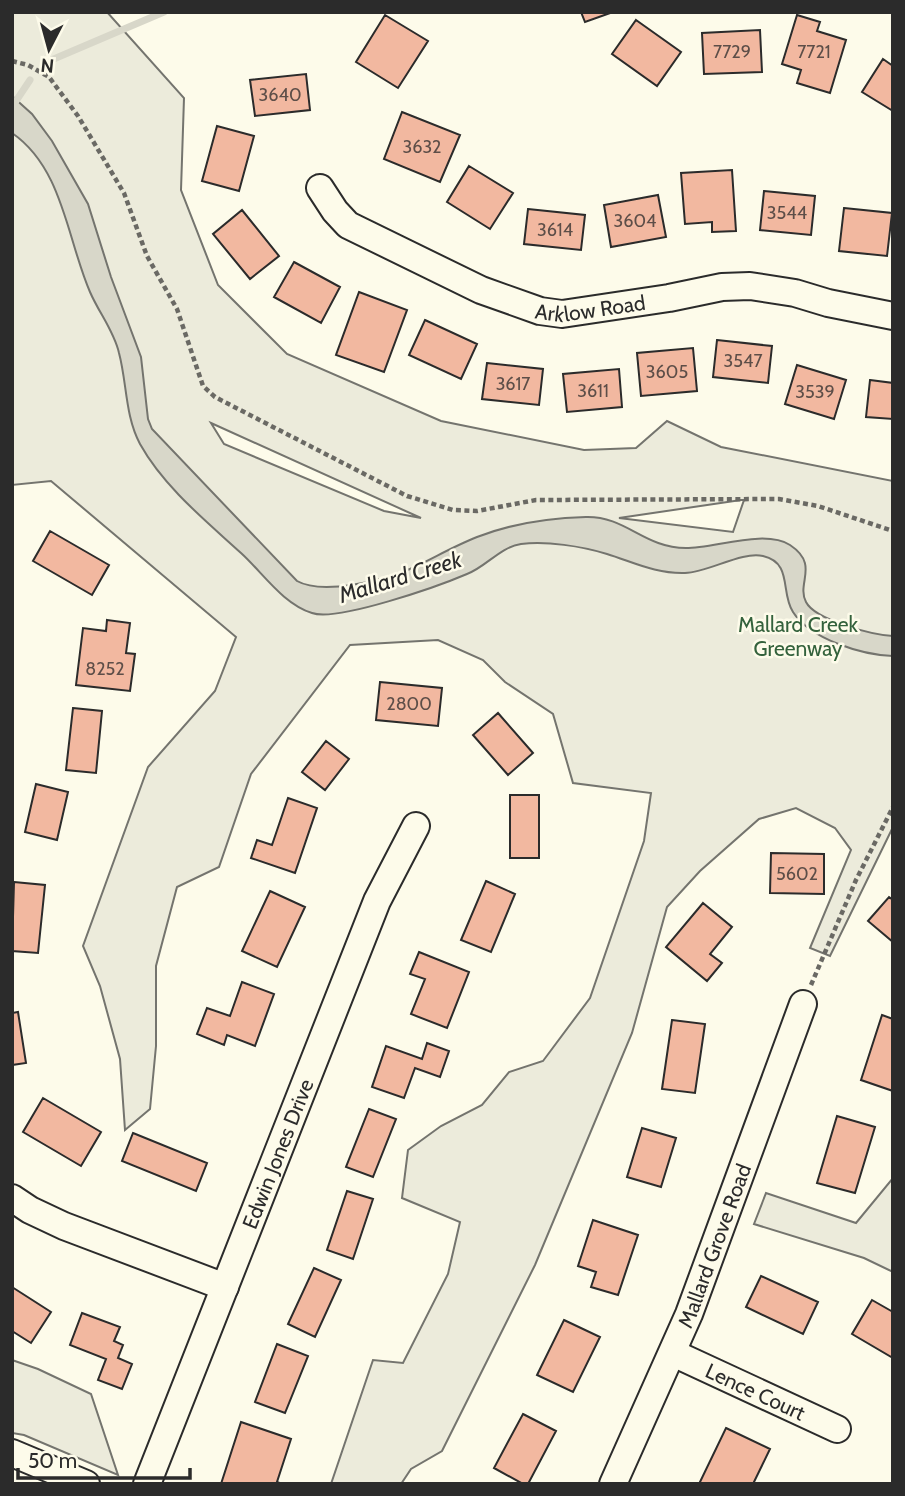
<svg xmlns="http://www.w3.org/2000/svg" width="905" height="1496" viewBox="0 0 905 1496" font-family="Cabin,sans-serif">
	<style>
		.green { fill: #ecebdb; stroke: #74746e; stroke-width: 2; fill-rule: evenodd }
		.water { fill: #d8d7c9; stroke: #74746e; stroke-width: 2 }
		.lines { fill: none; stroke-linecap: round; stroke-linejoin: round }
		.stream { stroke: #d8d7c9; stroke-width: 7 }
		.building { fill: #f2b8a0; stroke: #2b2b2b; stroke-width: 2 }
		.minor-casing { stroke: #2b2b2b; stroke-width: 30 }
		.path { stroke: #6a6964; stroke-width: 4.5; stroke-dasharray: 5 3.5; stroke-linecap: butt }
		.minor { stroke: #fdfbea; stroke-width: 26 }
		.labels { text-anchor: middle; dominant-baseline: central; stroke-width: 5; stroke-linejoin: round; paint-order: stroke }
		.number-label { font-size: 18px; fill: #5d4e48 }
		.street-label { font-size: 21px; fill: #2b2b2b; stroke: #fdfbea }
		.park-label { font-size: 21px; fill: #34623c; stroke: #fdfbea }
		.water-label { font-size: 23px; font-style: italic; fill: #2b2b2b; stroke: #fdfbea }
	</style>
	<rect width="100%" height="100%" fill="#fdfbea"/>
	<!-- green -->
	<path class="green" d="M12 12H107L184 98 181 190 218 285 287 354 441 421 584 450 636 448 667 421 721 447 893 481V827L830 956 810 948 851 850 835 828 796 808 759 819 700 871 667 907 632 1033 535 1265 442 1451 411 1469 401 1484H331L373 1360 403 1363 448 1274 460 1222 402 1198 408 1150 441 1126 482 1105 509 1072 543 1061 590 998 644 841 651 793 573 783 553 714 505 682 483 660 438 640 350 645 251 774 219 867 177 887 156 966V1046L150 1109 125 1130 120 1059 100 986 83 946 148 767 215 691 236 637 51 481 12 485ZM211 423 421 518 384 511 224 444ZM744 500 733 532 619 518 741 500Z
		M893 1178V1272L864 1258 754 1224 766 1193 856 1223Z
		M12 1360 38 1369 91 1394 118 1475 24 1435 12 1433Z"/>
	<!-- water -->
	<path class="water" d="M12 96 32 114 52 141 88 204 111 277 141 357 148 419 152 429 297 581C322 595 383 581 410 569 432 559 454 546 477 537 510 524 551 518 586 517 626 516 644 548 686 548 715 548 765 529 790 545 820 565 796 583 806 602 815 620 873 635 893 636V656C862 655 810 639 793 612 780 592 793 563 763 556 742 551 709 572 685 573 656 574 633 562 607 554 581 546 547 541 521 544 500 547 486 567 467 574 439 586 337 622 312 613 283 604 263 573 241 553 206 521 164 487 140 444 125 416 127 383 119 353 114 331 99 313 90 292 67 239 63 168 12 133Z"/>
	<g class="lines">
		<!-- stream -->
		<path class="stream" d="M49 61 164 12
			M12 107 30 80"/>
	</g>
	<!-- building -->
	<path class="building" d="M581 12H613L585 22Z
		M385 15 428 41 398 88 356 62Z
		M797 15 820 22 817 31 846 40 830 93 797 83 801 70 782 64Z
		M636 20 681 52 657 86 612 54Z
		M760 30 762 72 704 74 702 33Z
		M883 59 893 66V111L862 92Z
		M306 74 310 110 255 116 250 80Z
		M402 112 460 135 440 182 384 159Z
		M217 126 254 136 239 191 202 181Z
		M469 166 513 193 490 229 447 202Z
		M732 170 736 231 712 232V222L685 224 681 173Z
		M764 191 815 196 811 235 760 230Z
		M658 195 666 237 611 247 604 205Z
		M844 208 892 213 887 256 839 251Z
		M528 209 585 215 581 250 524 244Z
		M242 210 279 256 250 279 213 234Z
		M294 262 340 287 321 323 274 297Z
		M359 292 407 310 384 372 336 355Z
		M425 320 477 344 461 379 409 355Z
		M717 340 772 346 768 383 713 377Z
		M693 348 697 391 641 396 637 353Z
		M487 363 543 369 539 405 482 399Z
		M797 365 846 380 834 419 785 404Z
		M619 369 622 407 567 412 563 374Z
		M870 380 893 383V419L866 417Z
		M50 531 109 565 92 595 33 561Z
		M107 620 130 623 126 653 135 654 130 691 76 685 83 628 106 631Z
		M380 682 442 688 438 726 376 720Z
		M73 708 102 711 96 773 66 770Z
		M498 713 533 753 508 775 473 735Z
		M326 741 349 759 325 790 302 772Z
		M36 784 68 792 57 840 25 832Z
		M510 795H539V858H510Z
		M288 798 317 808 295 873 251 858 257 840 272 845Z
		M771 853 824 854V894L770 893Z
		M486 881 515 894 491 952 461 940Z
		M14 882 45 885 38 953 12 951Z
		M270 891 305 907 277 967 242 951Z
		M889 897 893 900V942L868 921Z
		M703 903 732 927 710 954 722 963 707 981 666 947Z
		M419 952 469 972 447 1028 411 1014 425 979 410 974Z
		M242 982 274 994 255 1046 227 1035 224 1045 197 1034 207 1008 230 1016Z
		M18 1012 26 1063 12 1065V1013Z
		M882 1015 893 1019V1091L861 1080Z
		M672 1020 705 1024 695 1093 662 1089Z
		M427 1043 449 1051 440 1077 415 1068 404 1098 372 1087 386 1046 422 1059Z
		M43 1098 101 1132 81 1166 23 1132Z
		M369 1109 396 1119 373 1177 346 1167Z
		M837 1116 875 1127 855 1193 817 1183Z
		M642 1128 676 1138 661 1187 627 1177Z
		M133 1133 207 1163 196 1191 122 1161Z
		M347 1191 373 1199 353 1259 327 1250Z
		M593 1220 638 1235 618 1295 591 1287 596 1272 578 1266Z
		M314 1268 341 1280 315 1337 288 1324Z
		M761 1276 818 1302 803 1334 746 1307Z
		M12 1287 51 1312 31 1343 12 1331Z
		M872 1300 893 1312V1358L852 1334Z
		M82 1313 120 1327 114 1341 123 1345 118 1358 132 1364 122 1389 98 1380 106 1359 70 1345Z
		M564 1320 600 1337 573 1392 537 1375Z
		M277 1344 308 1356 285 1413 255 1402Z
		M523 1414 556 1431 528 1484H523L494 1468Z
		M241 1422 291 1439 277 1482 282 1484H221Z
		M726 1428 770 1449 753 1484H699Z"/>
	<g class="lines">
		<defs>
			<g id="minor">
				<path id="s1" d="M320 188 335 211 348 225 481 290 540 311 562 314 669 298 722 287 750 286 795 293 828 303 893 316"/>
				<path d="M12 1198 30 1210 64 1226 225 1287"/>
				<path id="s2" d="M673 1353 837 1429"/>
				<path d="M12 1453 86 1484"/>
				<path id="s3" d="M147 1484 377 901 416 826"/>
				<path id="s4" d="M613 1484 689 1314 803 1004"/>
			</g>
		</defs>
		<!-- minor casing -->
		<use href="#minor" class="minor-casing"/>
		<!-- path -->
		<path class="path" d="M12 61 28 65 49 77 78 116 124 193 147 256 177 309 203 386 215 397 407 496 453 510 477 511 536 500 779 499 818 506 893 531
			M811 985 856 880 893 807"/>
		<!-- minor -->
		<use href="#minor" class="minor"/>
	</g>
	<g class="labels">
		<!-- number labels -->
		<g class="number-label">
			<text x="732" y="52">7729</text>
			<text x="814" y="52">7721</text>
			<text x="280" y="95">3640</text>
			<text x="422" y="147">3632</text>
			<text x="787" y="213">3544</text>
			<text x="635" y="221">3604</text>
			<text x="555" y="230">3614</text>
			<text x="743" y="361">3547</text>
			<text x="667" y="372">3605</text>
			<text x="513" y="384">3617</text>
			<text x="593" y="391">3611</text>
			<text x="815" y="392">3539</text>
			<text x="105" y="669">8252</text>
			<text x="409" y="704">2800</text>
			<text x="797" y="874">5602</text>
		</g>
		<!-- street labels -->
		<g class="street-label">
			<text stroke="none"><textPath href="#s1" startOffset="308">Arklow Road</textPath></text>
			<text stroke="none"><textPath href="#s3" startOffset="355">Edwin Jones Drive</textPath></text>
			<text stroke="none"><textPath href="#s4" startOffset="259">Mallard Grove Road</textPath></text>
			<text stroke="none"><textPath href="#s2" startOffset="91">Lence Court</textPath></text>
		</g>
		<!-- park labels -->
		<g class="park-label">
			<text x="798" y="624">Mallard Creek<tspan x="798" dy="24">Greenway</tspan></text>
		</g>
		<!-- water labels -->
		<g class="water-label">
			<text transform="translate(400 577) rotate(-17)">Mallard Creek</text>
		</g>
	</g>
	<!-- border -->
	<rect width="905" height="1496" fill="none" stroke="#2b2b2b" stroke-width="28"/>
	<!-- north arrow -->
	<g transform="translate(49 49) rotate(186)" stroke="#fdfbea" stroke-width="5" paint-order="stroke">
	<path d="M0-5L12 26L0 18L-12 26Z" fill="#2b2b2b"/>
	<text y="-10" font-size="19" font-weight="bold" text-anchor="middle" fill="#2b2b2b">N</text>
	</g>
	<!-- scale -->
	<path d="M18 1468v10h172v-10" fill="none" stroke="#2b2b2b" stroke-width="3.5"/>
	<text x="28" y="1468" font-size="21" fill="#2b2b2b" stroke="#fdfbea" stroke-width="5" paint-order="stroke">50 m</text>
</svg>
